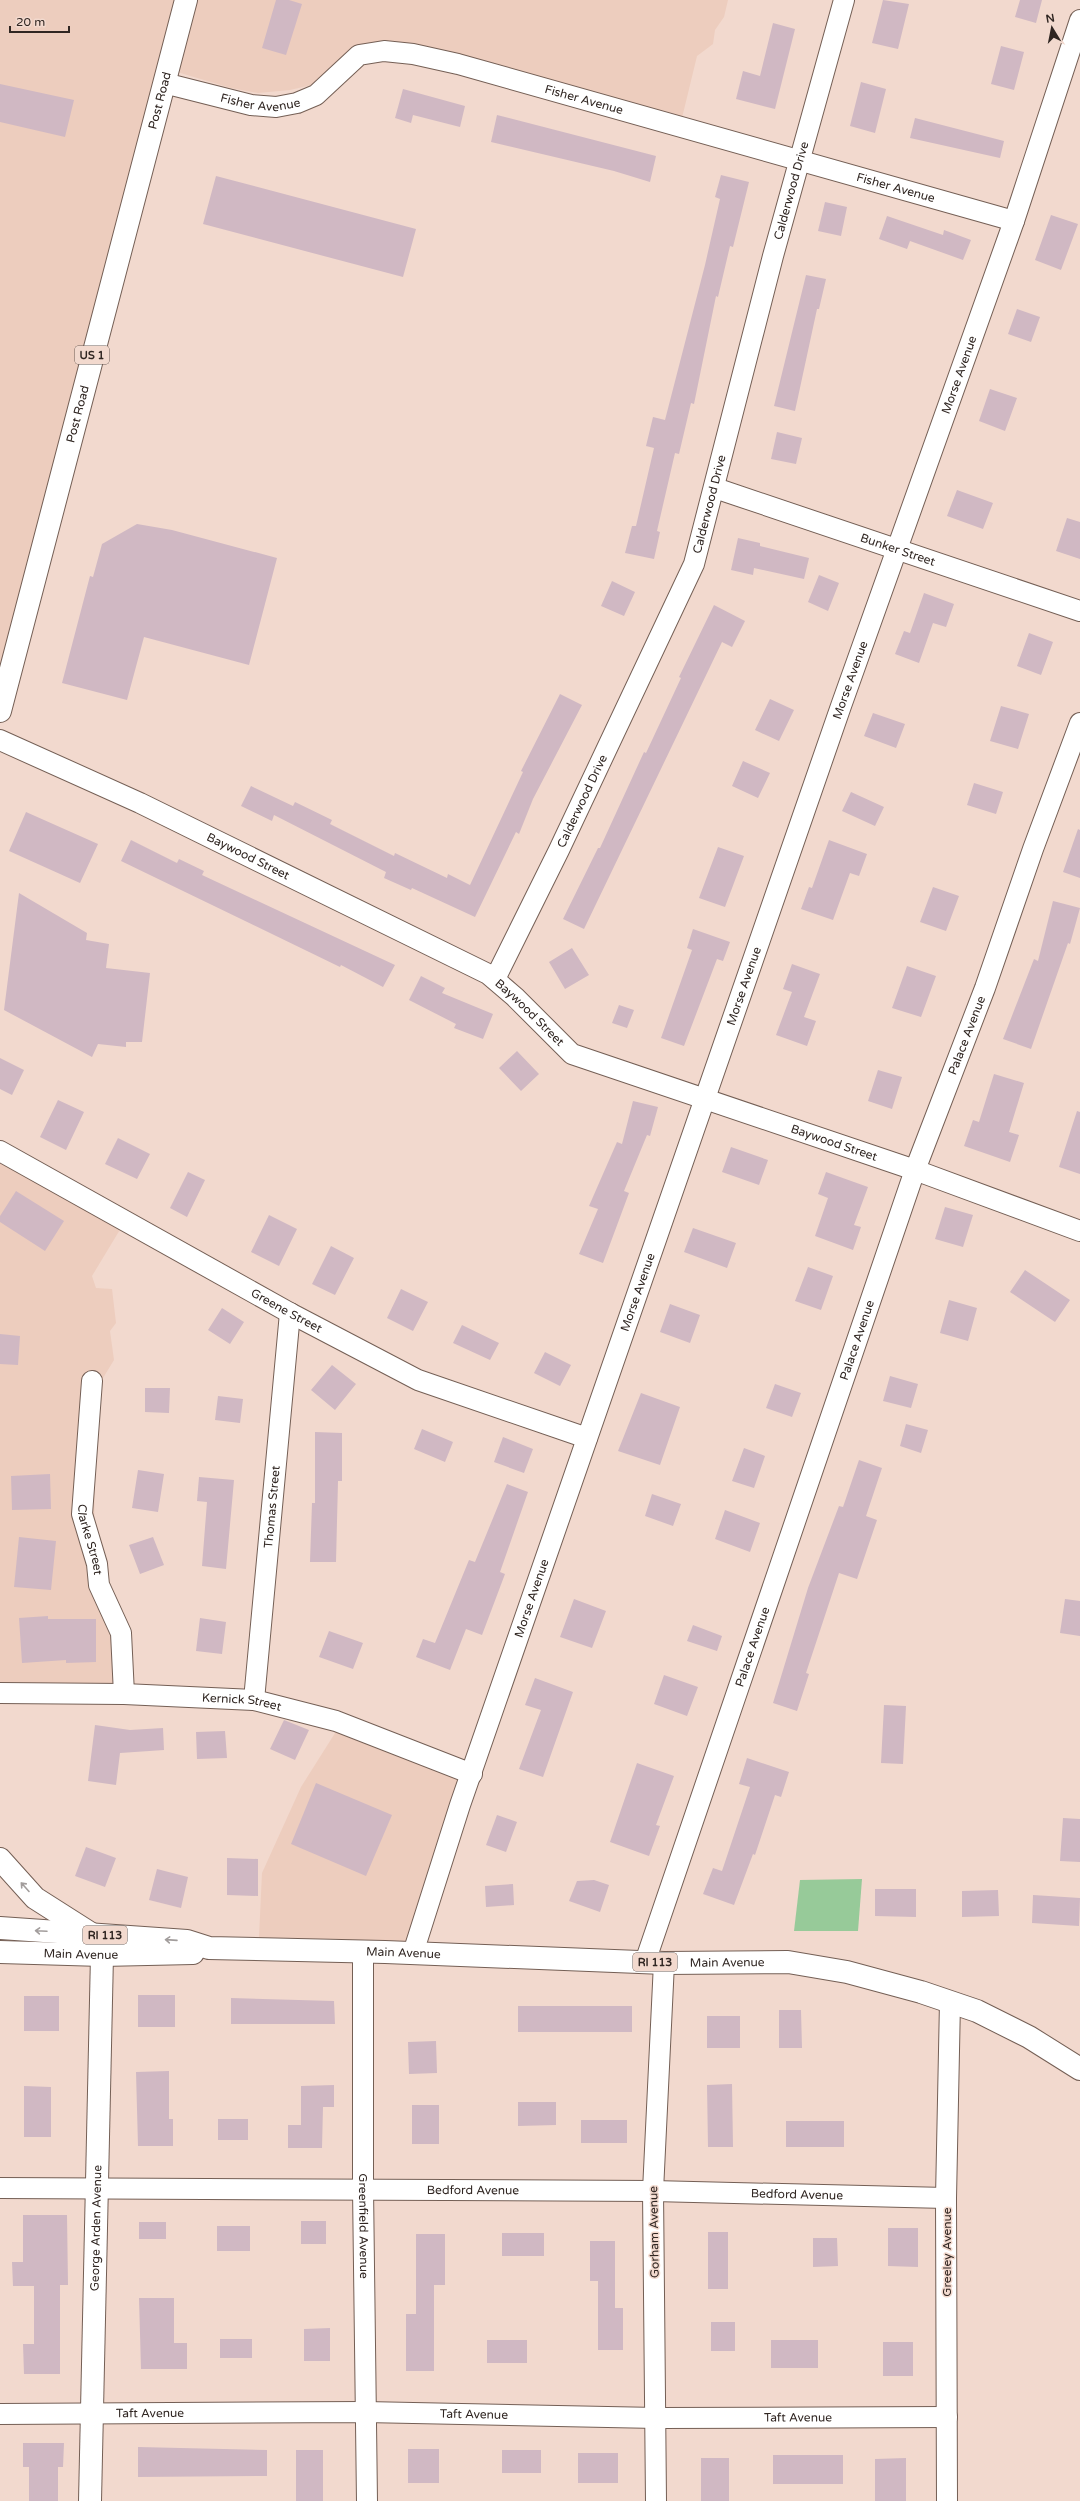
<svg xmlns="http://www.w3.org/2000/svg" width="1080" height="2501" viewBox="0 0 1080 2501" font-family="'Varela Round',sans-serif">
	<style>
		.built { fill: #edcdbe }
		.green { fill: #97ca99 }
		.building { fill: #d0b8c3 }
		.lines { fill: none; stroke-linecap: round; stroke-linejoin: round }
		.minor-casing { stroke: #745f55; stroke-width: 22 }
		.tertiary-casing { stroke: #745f55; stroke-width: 24 }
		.primary-casing { stroke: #745f55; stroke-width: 24 }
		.minor { stroke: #fff; stroke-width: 20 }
		.tertiary { stroke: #fff; stroke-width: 22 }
		.primary { stroke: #fff; stroke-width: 22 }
		.oneway { stroke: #a29d9c }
		.labels { text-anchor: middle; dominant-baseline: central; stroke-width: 3; stroke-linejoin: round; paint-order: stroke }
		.shield { fill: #f2d9ce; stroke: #6a5c56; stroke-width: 1 }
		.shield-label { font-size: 11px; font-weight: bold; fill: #302622 }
		.street-label { font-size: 12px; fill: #302622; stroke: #f2d9ce }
	</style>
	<rect width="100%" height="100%" fill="#f2d9ce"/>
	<!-- built -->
	<path class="built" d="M0 0H728L724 17 715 30 713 44 697 56 681 122 463 63 359 56 333 80 290 90 258 93 231 88 167 69 0 671Z
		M0 1142 124 1223 92 1276 96 1288 112 1289 116 1323 110 1331 114 1360 103 1378 95 1464 94 1547 125 1691 0 1689Z
		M342 1722 469 1770 407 1957 258 1958 262 1873 301 1787Z"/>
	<!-- green -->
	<path class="green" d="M862 1879 858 1931H794L800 1880Z"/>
	<!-- building -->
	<path class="building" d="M276 0H289L302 4 286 55 262 48Z
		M883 0 909 4 898 49 872 43Z
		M1020 0H1042L1036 23 1015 17Z
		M773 23 795 29 775 109 736 99 743 71 760 76Z
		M1001 46 1024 52 1014 90 991 84Z
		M861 82 886 89 875 133 850 126Z
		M0 84 74 100 65 137 0 122Z
		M403 89 465 106 460 127 413 115 411 123 395 118Z
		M497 115 656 156 650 182 614 171 491 142Z
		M915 118 1004 141 1000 158 910 138Z
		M721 175 749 182 733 247 730 246 718 297 716 296 694 404 691 403 679 454 675 453 657 531 660 532 654 559 625 553 632 526H636L654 448 646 446 653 417 665 420 705 265 720 199 715 197Z
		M216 176 416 229 403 277 203 224Z
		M825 202 847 207 841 236 818 231Z
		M1051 215 1078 224 1061 270 1035 260Z
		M887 216 943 235 944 230 971 240 963 260 910 241 907 249 879 239Z
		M806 275 826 279 819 309H817L795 411 774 406Z
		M1017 309 1040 317 1031 342 1008 334Z
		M990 389 1017 398 1005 431 979 421Z
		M777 432 802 438 796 464 771 459Z
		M957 490 993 503 983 529 947 516Z
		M1067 518 1080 522V559L1056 551Z
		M137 524 172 530 277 558 249 665 144 637 127 700 62 683 90 576 93 577 102 544Z
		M738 538 760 543V546L809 558 804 579 754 568 753 575 731 570Z
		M819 575 839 583 828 611 808 602Z
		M612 581 635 592 624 616 601 606Z
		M924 593 954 604 946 627 933 623 919 663 895 654 904 631 910 633Z
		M714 605 745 621 732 647 722 642 584 929 563 919 598 848H600L644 752 646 753 681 678 679 677Z
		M1029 633 1053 642 1041 675 1017 666Z
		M560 694 582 705 533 799 519 834 516 832 475 917 412 888 411 890 384 878 386 872 274 815 272 821 241 806 251 786 293 806 295 802 332 820 330 824 394 856 395 853 447 878 448 874 470 885 523 772 521 771Z
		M770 699 794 710 779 741 755 730Z
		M1001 706 1029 714 1018 749 990 741Z
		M873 713 905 724 896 748 864 736Z
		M743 761 770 773 758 798 732 786Z
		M974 783 1003 792 996 814 967 805Z
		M851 792 884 807 875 826 842 811Z
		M26 812 98 844 80 883 9 851Z
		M1078 829 1080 830V878L1063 872Z
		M131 840 177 863 179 859 204 871 202 875 395 965 383 987 341 965 340 967 121 861Z
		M829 840 867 854 859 876 850 873 833 920 801 909 809 887 812 888Z
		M718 847 744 856 725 907 699 898Z
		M933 887 959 896 946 931 920 922Z
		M19 893 87 933 86 940 109 944 106 968 150 973 142 1042H126V1047L98 1044 92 1057 4 1010Z
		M1053 901 1080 908 1070 944 1068 943 1031 1049 1003 1039 1034 959 1038 961Z
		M693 929 730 942 723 961 717 959 684 1046 661 1038 692 950 687 948Z
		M572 948 589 975 565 989 549 962Z
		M792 964 820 974 804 1017 816 1021 807 1046 776 1035 792 992 783 989Z
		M907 966 936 976 921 1017 892 1008Z
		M421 976 445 988 442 993 493 1014 483 1039 454 1028 456 1024 409 1000Z
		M619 1005 634 1010 627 1028 612 1023Z
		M517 1051 539 1074 521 1091 499 1068Z
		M0 1058 24 1070 12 1095 0 1089Z
		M878 1070 902 1077 892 1109 868 1101Z
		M994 1074 1024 1083 1009 1132 1019 1135 1010 1162 964 1146 973 1120 979 1122Z
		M58 1100 84 1112 66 1150 40 1137Z
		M633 1101 658 1107 650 1136 647 1135 624 1191 629 1193 603 1263 579 1254 598 1209 589 1206 617 1142 622 1144Z
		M1077 1111 1080 1112V1174L1059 1167Z
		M118 1138 150 1154 137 1179 105 1164Z
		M731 1147 768 1160 759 1185 722 1172Z
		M188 1172 205 1180 187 1217 170 1208Z
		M826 1172 868 1187 854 1225 861 1227 853 1250 815 1236 828 1198 818 1194Z
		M16 1191 64 1221 45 1251 0 1222V1216Z
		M945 1207 973 1215 963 1247 935 1239Z
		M269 1215 297 1229 279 1266 251 1252Z
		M693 1228 736 1243 727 1268 684 1252Z
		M331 1246 354 1258 335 1295 312 1284Z
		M808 1267 833 1276 821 1310 795 1301Z
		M1025 1270 1070 1300 1055 1322 1010 1292Z
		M401 1289 428 1302 413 1331 387 1318Z
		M949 1300 977 1308 968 1341 940 1333Z
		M670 1304 700 1315 690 1343 660 1332Z
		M222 1308 244 1322 230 1344 208 1330Z
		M462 1325 499 1343 490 1360 453 1343Z
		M0 1334 20 1336 18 1365 0 1364Z
		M545 1352 571 1365 560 1386 534 1373Z
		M332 1365 356 1384 335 1410 311 1390Z
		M890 1376 918 1384 911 1408 883 1401Z
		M775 1384 801 1393 792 1417 766 1408Z
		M145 1388H170L169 1413 145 1412Z
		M641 1393 680 1407 660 1465 618 1451Z
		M218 1396 243 1399 240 1423 215 1420Z
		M906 1424 928 1430 921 1453 900 1446Z
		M422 1429 453 1442 445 1462 414 1449Z
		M315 1432 342 1433V1481H338L336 1562H310L312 1503H315Z
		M503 1437 533 1449 524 1473 494 1462Z
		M744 1448 765 1456 754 1488 732 1481Z
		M859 1460 882 1468 866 1516 877 1520 857 1579 839 1573 806 1673 809 1674 797 1711 773 1703 808 1588 839 1506 843 1507Z
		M138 1470 164 1474 158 1512 132 1508Z
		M50 1474 51 1509 12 1510 11 1476Z
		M199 1477 234 1480 226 1569 202 1566 207 1502 197 1501Z
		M507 1484 528 1492 500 1572 505 1574 482 1635 466 1629 450 1670 416 1657 423 1639 435 1643 469 1560 475 1562Z
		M652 1494 681 1504 673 1526 645 1516Z
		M725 1510 760 1523 750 1552 715 1539Z
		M19 1537 56 1541 51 1590 14 1587Z
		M153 1537 164 1565 140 1574 129 1545Z
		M574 1599 606 1611 592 1648 560 1637Z
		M1065 1599 1080 1601V1636L1060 1633Z
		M48 1616V1619H96V1662L66 1663V1660L22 1663 19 1618Z
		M200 1618 226 1622 222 1654 196 1651Z
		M693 1625 722 1636 717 1651 687 1641Z
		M329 1631 363 1643 353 1669 319 1657Z
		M664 1675 698 1687 687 1716 654 1704Z
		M535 1678 573 1692 543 1777 519 1769 541 1710 525 1705Z
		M884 1705 906 1706 903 1764 881 1763Z
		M284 1720 309 1730 295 1760 270 1749Z
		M95 1725 130 1730 163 1728 164 1750 120 1753 116 1785 88 1781Z
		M225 1731 227 1758 197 1759 196 1732Z
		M747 1758 789 1772 781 1797 775 1795 755 1855 753 1854 734 1905 703 1894 713 1868 722 1871 750 1787 739 1784Z
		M637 1763 674 1776 656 1825 660 1826 649 1856 610 1842Z
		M316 1783 392 1815 366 1876 291 1844Z
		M497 1815 517 1822 506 1852 486 1845Z
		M1063 1818 1080 1819V1862L1060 1861Z
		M86 1847 116 1858 105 1887 75 1876Z
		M227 1858 258 1859V1896L227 1895Z
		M157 1869 188 1877 181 1908 149 1900Z
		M594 1880 609 1885 600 1912 569 1901 577 1881Z
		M513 1884 514 1905 486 1907 485 1886Z
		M875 1889H916V1917L875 1916Z
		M998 1890 999 1916 962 1917V1891Z
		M1033 1895 1080 1898 1079 1926 1032 1923Z
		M138 1995H175V2027H138Z
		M24 1996H59V2031H24Z
		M231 1998 334 2001 335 2024H231Z
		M518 2006H632V2032H518Z
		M779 2010H801L802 2048H779Z
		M707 2016H740V2048H707Z
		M436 2041 437 2073 409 2074 408 2042Z
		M169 2071V2119H173V2146H138L136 2072Z
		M732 2084 733 2147H708L707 2085Z
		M334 2085V2107H323L322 2148H288V2125H301V2086Z
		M24 2086 51 2087V2137H24Z
		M518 2102H556V2125L518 2126Z
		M412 2105H439V2144H412Z
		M218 2119H248V2140H218Z
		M581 2120H627V2143H581Z
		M786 2121H844V2147H786Z
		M23 2215H67L68 2285H60V2374H24L23 2344H34V2286H13L12 2262H23Z
		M301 2221H326V2244H301Z
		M139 2222H166V2239H139Z
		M217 2226H250V2251H217Z
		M888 2228H918V2267L888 2266Z
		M708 2232H728V2289H708Z
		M502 2233H544V2256H502Z
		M416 2234H445V2285H434V2371H406V2314H416Z
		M813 2238H837L838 2266 813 2267Z
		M590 2241H615V2308H623V2350H598V2281H590Z
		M139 2298H174V2343H187V2369H141Z
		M711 2322H735V2351H711Z
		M330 2328V2361H304V2329Z
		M220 2339H252V2358H220Z
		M487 2340H527V2363H487Z
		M771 2340H818V2368H771Z
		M883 2342H913V2376H883Z
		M23 2443H64L63 2467H58V2501H29V2467H23Z
		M138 2447 267 2450V2476L138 2477Z
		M408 2449H439V2483H408Z
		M296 2450H323V2501H296Z
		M502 2450H541V2473H502Z
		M578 2453H618V2483H578Z
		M773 2455H843V2484H773Z
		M701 2458H729V2501H701Z
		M906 2458V2501H875V2459Z"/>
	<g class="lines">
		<defs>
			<g id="minor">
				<path id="s1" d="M164 83 251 105 276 107 297 103 316 95 359 55 384 51 413 54 458 64 1014 221"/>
				<path id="s2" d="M715 488 1080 611"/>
				<path id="s3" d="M0 740 140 803 488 974 515 997 572 1054 915 1170 1080 1231"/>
				<path id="s4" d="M495 979 559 850 694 564 773 256 844 0"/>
				<path id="s5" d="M0 1151 290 1313 418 1380 587 1438"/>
				<path id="s6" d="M92 1381 82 1514 97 1564 99 1585 121 1633 124 1694"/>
				<path id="s7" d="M0 1693 124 1694 254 1700 336 1721 472 1774"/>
				<path id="s8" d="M254 1700 290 1313"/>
				<path id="s9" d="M363 1951V2188L367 2501"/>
				<path id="s10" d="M413 1953 460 1805 841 706 1014 221 1080 20"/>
				<path id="s11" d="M645 1962 915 1170 985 988 1033 849 1080 723"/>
				<path id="s12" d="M0 2188 653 2191 946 2198"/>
				<path id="s13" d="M0 2414 365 2412 657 2418 947 2417"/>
				<path d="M656 2501 653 2191 664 1963"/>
				<path d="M947 2501 946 2198 950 2002"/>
			</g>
			<g id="tertiary">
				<path id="s14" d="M90 2501 102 1955"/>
			</g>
			<g id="primary">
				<path id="s15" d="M0 711 186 0"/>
				<path d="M0 1859 35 1898 90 1933"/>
				<path id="s16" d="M0 1928 187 1941 209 1948 385 1952 664 1963 788 1962 847 1972 921 1992 977 2011 1029 2037 1080 2069"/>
				<path id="s17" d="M0 1952 102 1955 193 1953"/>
			</g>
		</defs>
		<!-- minor casing -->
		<use href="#minor" class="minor-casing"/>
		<!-- tertiary casing -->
		<use href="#tertiary" class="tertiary-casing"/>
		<!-- primary casing -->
		<use href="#primary" class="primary-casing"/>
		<!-- minor -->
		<use href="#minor" class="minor"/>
		<!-- tertiary -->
		<use href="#tertiary" class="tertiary"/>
		<!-- primary -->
		<use href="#primary" class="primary"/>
	</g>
	<!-- one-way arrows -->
	<defs><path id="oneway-shaft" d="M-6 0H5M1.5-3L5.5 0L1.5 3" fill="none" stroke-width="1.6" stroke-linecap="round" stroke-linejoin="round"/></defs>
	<g class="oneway">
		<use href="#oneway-shaft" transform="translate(25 1887) rotate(-132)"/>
		<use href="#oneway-shaft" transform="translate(41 1931) rotate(-177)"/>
		<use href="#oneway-shaft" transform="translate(171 1940) rotate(-176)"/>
	</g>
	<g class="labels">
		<!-- shield labels -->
		<g class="shield">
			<rect x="75" y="346" width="34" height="18" rx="3"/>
			<rect x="83" y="1926" width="44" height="18" rx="3"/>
			<rect x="633" y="1953" width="44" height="18" rx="3"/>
		</g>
		<g class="shield-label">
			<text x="92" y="355">US 1</text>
			<text x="105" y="1935">RI 113</text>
			<text x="655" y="1962">RI 113</text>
		</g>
		<!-- street labels -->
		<g class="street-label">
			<text stroke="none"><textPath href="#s1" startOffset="99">Fisher Avenue</textPath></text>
			<text stroke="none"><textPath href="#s1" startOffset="447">Fisher Avenue</textPath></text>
			<text stroke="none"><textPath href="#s15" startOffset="631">Post Road</textPath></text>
			<text stroke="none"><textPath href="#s1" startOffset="771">Fisher Avenue</textPath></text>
			<text stroke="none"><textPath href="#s4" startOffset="846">Calderwood Drive</textPath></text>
			<text stroke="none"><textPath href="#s10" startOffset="1670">Morse Avenue</textPath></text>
			<text stroke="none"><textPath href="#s15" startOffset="307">Post Road</textPath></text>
			<text stroke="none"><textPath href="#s4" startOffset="522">Calderwood Drive</textPath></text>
			<text stroke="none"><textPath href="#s2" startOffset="193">Bunker Street</textPath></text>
			<text stroke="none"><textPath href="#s10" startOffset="1346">Morse Avenue</textPath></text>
			<text stroke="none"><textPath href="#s4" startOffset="198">Calderwood Drive</textPath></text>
			<text stroke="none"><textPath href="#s3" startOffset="274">Baywood Street</textPath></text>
			<text stroke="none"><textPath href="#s10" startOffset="1022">Morse Avenue</textPath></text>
			<text stroke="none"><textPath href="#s3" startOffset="598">Baywood Street</textPath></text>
			<text stroke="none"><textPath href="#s11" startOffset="981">Palace Avenue</textPath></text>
			<text stroke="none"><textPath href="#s3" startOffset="934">Baywood Street</textPath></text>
			<text stroke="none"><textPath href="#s10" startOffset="698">Morse Avenue</textPath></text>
			<text stroke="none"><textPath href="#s5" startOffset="328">Greene Street</textPath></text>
			<text stroke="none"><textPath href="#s11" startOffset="657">Palace Avenue</textPath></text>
			<text stroke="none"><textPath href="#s8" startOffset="194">Thomas Street</textPath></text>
			<text stroke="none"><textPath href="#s6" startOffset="160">Clarke Street</textPath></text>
			<text stroke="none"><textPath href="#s10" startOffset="374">Morse Avenue</textPath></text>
			<text stroke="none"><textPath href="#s11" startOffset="333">Palace Avenue</textPath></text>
			<text stroke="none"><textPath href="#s7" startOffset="242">Kernick Street</textPath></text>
			<text stroke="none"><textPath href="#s16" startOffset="405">Main Avenue</textPath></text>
			<text stroke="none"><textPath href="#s17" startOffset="81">Main Avenue</textPath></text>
			<text stroke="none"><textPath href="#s16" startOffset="729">Main Avenue</textPath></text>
			<text stroke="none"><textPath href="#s12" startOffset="473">Bedford Avenue</textPath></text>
			<text stroke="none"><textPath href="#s12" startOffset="797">Bedford Avenue</textPath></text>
			<text stroke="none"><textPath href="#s9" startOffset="275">Greenfield Avenue</textPath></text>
			<text stroke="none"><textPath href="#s14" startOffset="273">George Arden Avenue</textPath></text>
			<text transform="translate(654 2232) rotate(-91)">Gorham Avenue</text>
			<text transform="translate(947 2252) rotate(-90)">Greeley Avenue</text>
			<text stroke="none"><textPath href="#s13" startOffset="150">Taft Avenue</textPath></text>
			<text stroke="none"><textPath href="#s13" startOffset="474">Taft Avenue</textPath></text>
			<text stroke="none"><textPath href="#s13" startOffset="798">Taft Avenue</textPath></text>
		</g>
	</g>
	<!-- north arrow -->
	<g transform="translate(1052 28) rotate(350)" stroke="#f2d9ce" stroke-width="3" paint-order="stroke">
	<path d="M0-3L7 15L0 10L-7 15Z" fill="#302622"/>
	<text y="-6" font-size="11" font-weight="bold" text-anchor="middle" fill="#302622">N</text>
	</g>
	<!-- scale -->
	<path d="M10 26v6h59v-6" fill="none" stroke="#302622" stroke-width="2"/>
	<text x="16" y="26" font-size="12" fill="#302622" stroke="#f2d9ce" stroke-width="3" paint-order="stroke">20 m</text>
</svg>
